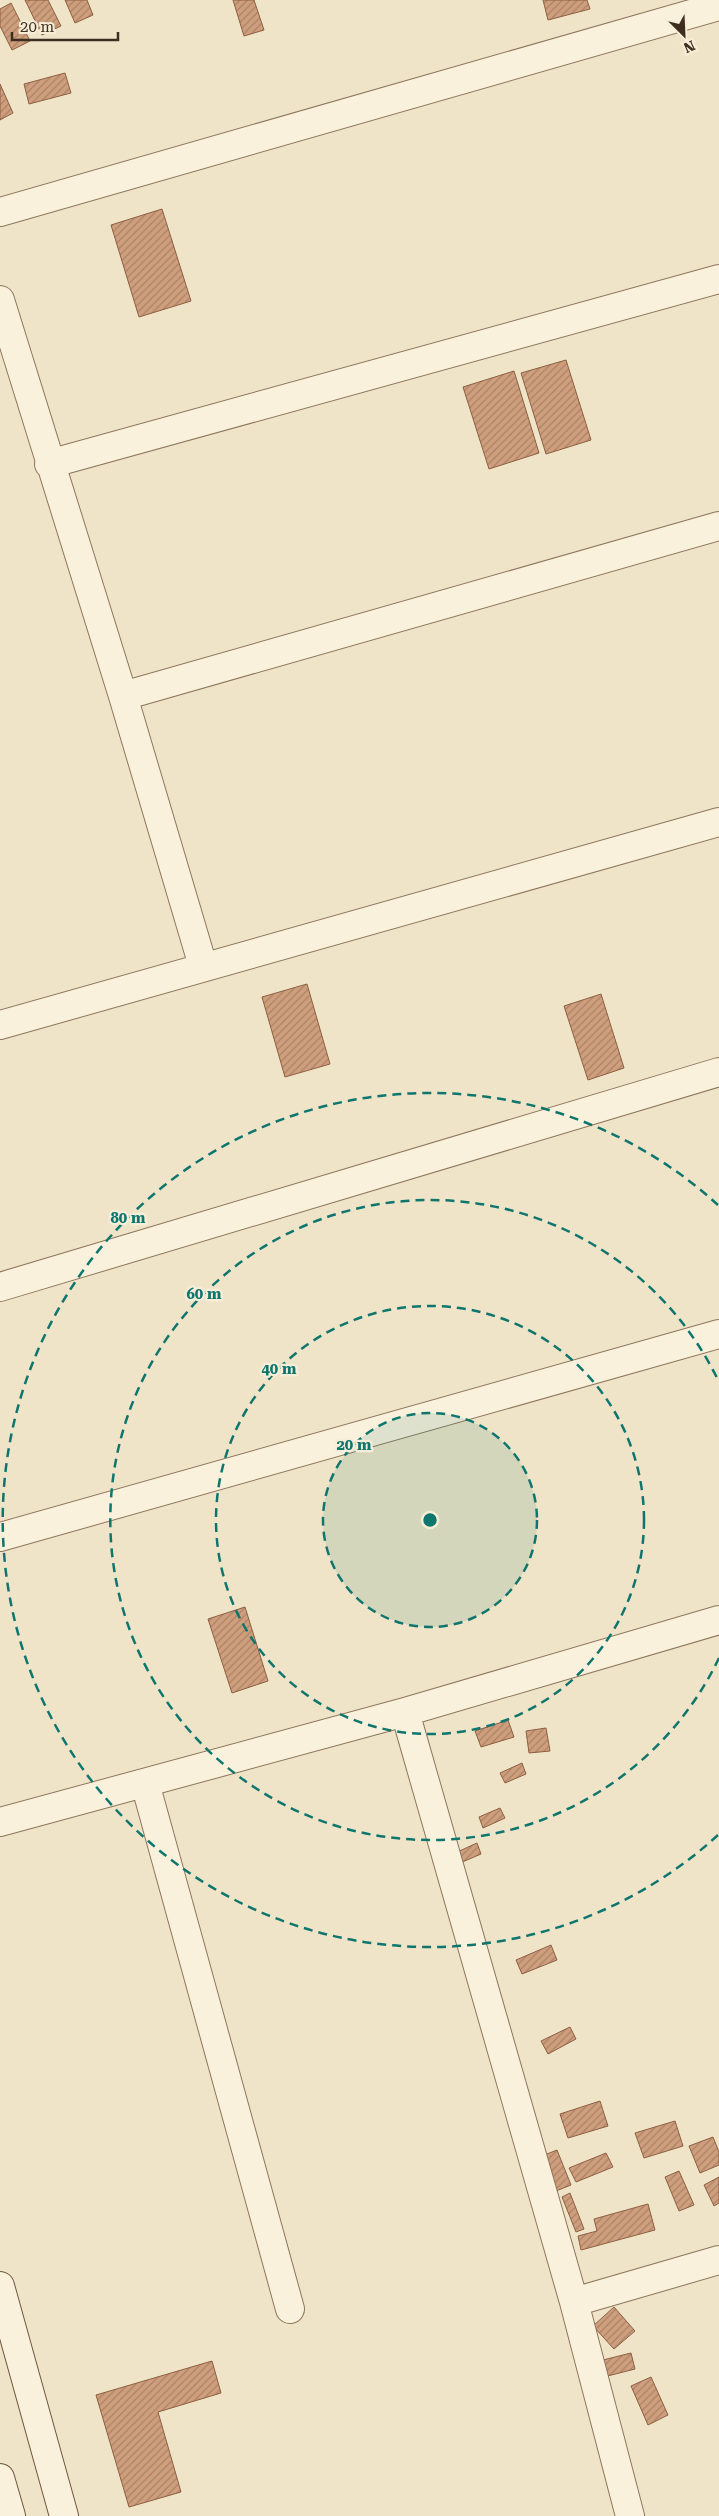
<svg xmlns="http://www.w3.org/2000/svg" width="719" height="2516" viewBox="0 0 719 2516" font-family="'Roboto Serif',serif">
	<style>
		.building { fill: url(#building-hatch); stroke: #8d5f41 }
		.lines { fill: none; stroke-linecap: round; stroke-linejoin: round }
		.street-casing { stroke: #8d765c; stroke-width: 30 }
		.secondary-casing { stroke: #6f573f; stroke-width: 30 }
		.street { stroke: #faf1dc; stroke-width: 28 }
		.secondary { stroke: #faf1dc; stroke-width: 28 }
		.ring { fill: none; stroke: #0f766e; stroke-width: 2.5; stroke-dasharray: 9 6 }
		.centre { fill: #0f766e; stroke: #f7eed8; stroke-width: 2.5 }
		.ring-label { font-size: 15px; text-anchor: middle; font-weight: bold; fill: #0f766e; stroke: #f7eed8; stroke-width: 4.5; stroke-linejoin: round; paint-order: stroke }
	</style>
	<defs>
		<pattern id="building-hatch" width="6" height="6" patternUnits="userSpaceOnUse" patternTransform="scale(1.25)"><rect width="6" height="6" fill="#cf9f7d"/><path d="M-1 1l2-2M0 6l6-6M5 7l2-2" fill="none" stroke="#a98266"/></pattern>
	</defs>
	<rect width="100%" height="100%" fill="#f0e4c8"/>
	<!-- building -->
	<path class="building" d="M25 0H48L61 26 42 35Z
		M65 0H87L93 15 75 23Z
		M233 0H254L264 30 244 36Z
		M543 0H587L590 9 548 20Z
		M11 3 30 41 12 50 0 26V9Z
		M65 73 71 93 29 104 24 84Z
		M0 84 13 113 0 120Z
		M162 209 191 301 139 317 111 225Z
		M566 360 591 440 546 454 521 373Z
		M514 371 539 453 489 469 463 387Z
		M307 984 330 1064 285 1077 262 997Z
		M601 994 624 1068 588 1080 564 1006Z
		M245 1607 268 1681 232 1693 208 1619Z
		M508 1720 514 1737 481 1747 475 1731Z
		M546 1728 550 1751 529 1753 526 1731Z
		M522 1763 526 1774 505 1783 500 1773Z
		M500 1808 505 1818 483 1828 479 1817Z
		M477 1843 481 1854 460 1863 455 1853Z
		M551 1945 557 1960 522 1974 516 1960Z
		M570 2027 576 2039 548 2054 541 2041Z
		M600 2101 608 2126 568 2138 560 2114Z
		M675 2121 683 2146 644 2158 635 2133Z
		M713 2137 719 2152V2165L700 2173 689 2146Z
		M557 2150 571 2185 556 2191 542 2156Z
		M606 2153 613 2167 576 2182 569 2168Z
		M679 2171 694 2205 679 2211 665 2177Z
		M719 2177V2203L714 2206 704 2185Z
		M570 2193 584 2229 576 2232 562 2197Z
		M648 2204 655 2230 581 2250 578 2236 597 2231 594 2219Z
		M614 2307 635 2331 614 2349 593 2326Z
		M631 2353 635 2369 592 2380 587 2364Z
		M212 2361 221 2393 158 2412 181 2492 129 2507 96 2395Z
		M651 2377 668 2415 648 2425 631 2386Z"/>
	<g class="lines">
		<defs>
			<path id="street" d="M0 212 719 6
				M0 300 123 696 203 966
				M49 464 719 279
				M123 696 719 526
				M0 1025 719 822
				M0 1287 719 1072
				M0 1537 719 1334
				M405 1712 574 2302 630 2516
				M145 1783 290 2309
				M0 1822 405 1712 719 1620
				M574 2302 719 2260"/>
			<path id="secondary" d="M0 2286 64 2516
				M0 2478 11 2516"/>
		</defs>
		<!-- street casing -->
		<use href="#street" class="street-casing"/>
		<!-- secondary casing -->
		<use href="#secondary" class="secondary-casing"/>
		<!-- street -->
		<use href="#street" class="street"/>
		<!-- secondary -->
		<use href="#secondary" class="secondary"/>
	</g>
	<!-- distance rings -->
	<circle cx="430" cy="1520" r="107" fill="#0f766e" fill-opacity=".12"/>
	<g class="ring">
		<circle cx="430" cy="1520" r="107"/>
		<circle cx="430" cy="1520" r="214"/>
		<path d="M719 1658A320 320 0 1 1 719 1382"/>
		<path d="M718 1835A427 427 0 1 1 718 1205"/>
	</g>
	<circle cx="430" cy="1520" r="8" class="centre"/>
	<g class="ring-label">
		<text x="128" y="1223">80 m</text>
		<text x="204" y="1299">60 m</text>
		<text x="279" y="1374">40 m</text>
		<text x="354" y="1450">20 m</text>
	</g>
	<!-- north arrow -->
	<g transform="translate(684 35) rotate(156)" stroke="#f7eed8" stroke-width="4" paint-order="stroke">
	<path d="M0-4L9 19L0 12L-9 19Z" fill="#3d2e20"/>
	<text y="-8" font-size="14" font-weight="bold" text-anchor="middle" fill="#3d2e20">N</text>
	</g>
	<!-- scale -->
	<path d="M12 32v8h106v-8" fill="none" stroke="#3d2e20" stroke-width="2.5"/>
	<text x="20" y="32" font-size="15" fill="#3d2e20" stroke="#f7eed8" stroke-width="4" paint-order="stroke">20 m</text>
</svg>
